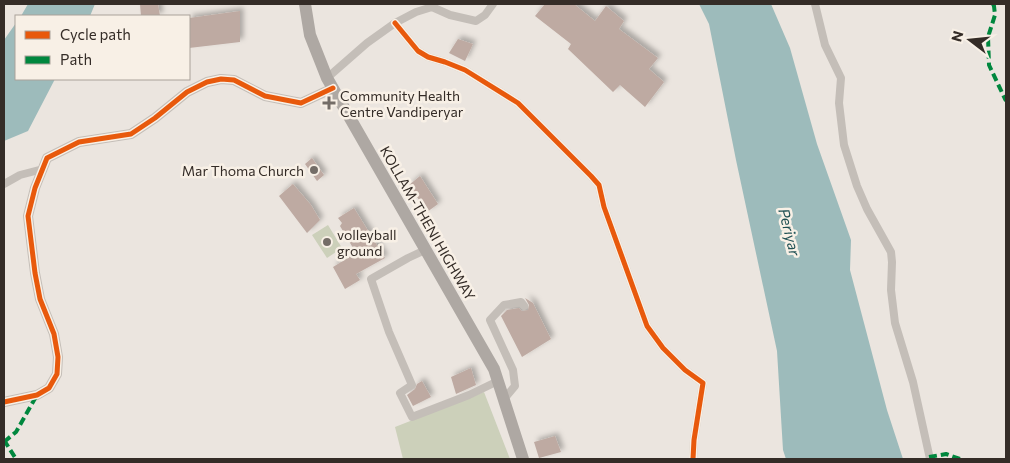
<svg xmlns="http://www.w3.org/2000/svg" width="1010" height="463" viewBox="0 0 1010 463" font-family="Commissioner,sans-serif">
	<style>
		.green { fill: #ccd0ba }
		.water { fill: #9dbbbb }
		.building { fill: #beaaa2; filter: url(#shadow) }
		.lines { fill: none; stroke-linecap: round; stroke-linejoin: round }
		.minor { stroke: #c4beb8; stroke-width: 8 }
		.tertiary { stroke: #c4beb8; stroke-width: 10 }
		.trunk { stroke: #aea8a3; stroke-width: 12 }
		.quiet { stroke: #00873e; stroke-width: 4; stroke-dasharray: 8 4; stroke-linecap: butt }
		.cycleway-casing { stroke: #f8f0e6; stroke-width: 8 }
		.cycleway { stroke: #e8590c; stroke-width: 5 }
		.poi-dot { fill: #746d67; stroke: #f8f0e6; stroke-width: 2 }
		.labels { text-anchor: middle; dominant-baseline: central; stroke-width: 5; stroke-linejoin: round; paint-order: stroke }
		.poi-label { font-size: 14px; fill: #342c27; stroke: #f8f0e6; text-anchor: start }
		.street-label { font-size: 14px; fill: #342c27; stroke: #f8f0e6 }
		.water-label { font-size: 15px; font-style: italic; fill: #1f4f53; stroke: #f8f0e6 }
	</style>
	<defs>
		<filter id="shadow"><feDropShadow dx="3.5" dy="-3.5" stdDeviation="2.5" flood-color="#0004"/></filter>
	</defs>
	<rect width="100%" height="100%" fill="#ebe5df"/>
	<!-- green -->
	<path class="green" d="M328 225 342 248 327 258 312 235Z
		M484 392 510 459H403L395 427Z"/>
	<!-- water -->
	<path class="water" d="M28 4H95L90 16H21Z
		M699 4H771L790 48 817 144 851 240 850 270 887 410 903 459H786L783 450 777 351 736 160 709 24Z
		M16 23V79H55L28 131 4 141V40Z"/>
	<!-- building -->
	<path class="building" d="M140 4H158L160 16H141Z
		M545 4H574L595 21 606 6 624 21 619 29 658 58 649 69 664 82 645 107 620 85 613 92 568 49 571 44 535 16Z
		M240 11V42L189 48V18Z
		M458 39 473 44 465 61 449 53Z
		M312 158 324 175 317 181 305 164Z
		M420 176 438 204 427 212 409 185Z
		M293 184 311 205 320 220 307 233 279 196Z
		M354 208 385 258 356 274 360 280 345 289 333 267 356 253 340 226 342 223 338 218Z
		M525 298 533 303 551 339 522 357 501 316 507 310 519 308 522 311 528 310 529 305Z
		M471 368 476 385 456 394 451 377Z
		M422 381 431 397 413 406 407 395 415 389 417 384Z
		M555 436 561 452 539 458 534 442Z"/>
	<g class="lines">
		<!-- minor -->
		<path class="minor" d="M815 4 825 45 841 78 839 103 844 145 857 186 867 209 891 252 892 262 891 290 895 323 913 382 930 459
			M395 23 418 51 428 57 445 62 465 70 518 103 591 176 599 185 604 207 647 326 663 348 685 370 703 383 694 440 693 459
			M327 78 367 43 395 23 416 12 432 7 450 15 476 21 485 15 493 4
			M4 184 20 175 43 169
			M425 250 408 258 371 279 389 332 412 385 400 393 412 417 469 395 498 381
			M504 399 515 386 513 370 490 320 504 305 521 302 524 306"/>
		<!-- tertiary -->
		<path class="tertiary" d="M4 402 37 395 49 388 57 374 58 357 54 334 40 299 35 273 28 216 35 188 47 158 79 142 131 134 155 118 187 92 207 82 221 79 234 80 265 96 301 103 333 88"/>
		<!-- trunk -->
		<path class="trunk" d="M305 4 310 35 327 78 494 369 523 459"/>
		<!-- quiet -->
		<path class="quiet" d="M993 4 994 6 995 15 988 37 989 65 1006 101
			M4 440 16 459
			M4 442 16 432 37 395
			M929 457 946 454 960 459"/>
		<defs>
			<path id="cycleway" d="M395 23 418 51 428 57 445 62 465 70 518 103 591 176 599 185 604 207 647 326 663 348 685 370 703 383 694 440 693 459
				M4 402 37 395 49 388 57 374 58 357 54 334 40 299 35 273 28 216 35 188 47 158 79 142 131 134 155 118 187 92 207 82 221 79 234 80 265 96 301 103 333 88"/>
		</defs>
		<!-- cycleway casing -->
		<use href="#cycleway" class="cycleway-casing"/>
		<!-- cycleway -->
		<use href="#cycleway" class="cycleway"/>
	</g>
	<!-- markers -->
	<g class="poi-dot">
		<path d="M326.5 95.5h5v5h5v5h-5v5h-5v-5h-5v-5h5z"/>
		<circle cx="314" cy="170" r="5"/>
		<circle cx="327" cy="242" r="5"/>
	</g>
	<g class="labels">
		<!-- poi labels -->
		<g class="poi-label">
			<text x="340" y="95">Community Health<tspan x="340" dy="16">Centre Vandiperyar</tspan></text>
			<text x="304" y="170" text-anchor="end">Mar Thoma Church</text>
			<text x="337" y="234">volleyball<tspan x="337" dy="16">ground</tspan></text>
		</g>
		<!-- street labels -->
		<g class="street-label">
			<text transform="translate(428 223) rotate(60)">KOLLAM-THENI HIGHWAY</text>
		</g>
		<!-- water labels -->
		<g class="water-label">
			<text transform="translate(790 232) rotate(76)">Periyar</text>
		</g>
	</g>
	<!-- border -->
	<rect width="1010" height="463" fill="none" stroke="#342c27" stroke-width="10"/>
	<!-- legend -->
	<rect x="15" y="15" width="175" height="65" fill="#f8f0e6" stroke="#aaa29a"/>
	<rect x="25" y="31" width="25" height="8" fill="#e8590c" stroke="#aaa29a"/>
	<text x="60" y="40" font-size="15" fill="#342c27">Cycle path</text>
	<rect x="25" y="56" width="25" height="8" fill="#00873e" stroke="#aaa29a"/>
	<text x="60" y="65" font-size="15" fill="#342c27">Path</text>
	<!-- north arrow -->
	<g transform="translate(970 40) rotate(286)" stroke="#f8f0e6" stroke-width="4" paint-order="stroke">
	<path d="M0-4L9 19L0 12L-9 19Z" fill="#342c27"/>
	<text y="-8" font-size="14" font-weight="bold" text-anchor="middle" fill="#342c27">N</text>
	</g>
</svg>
